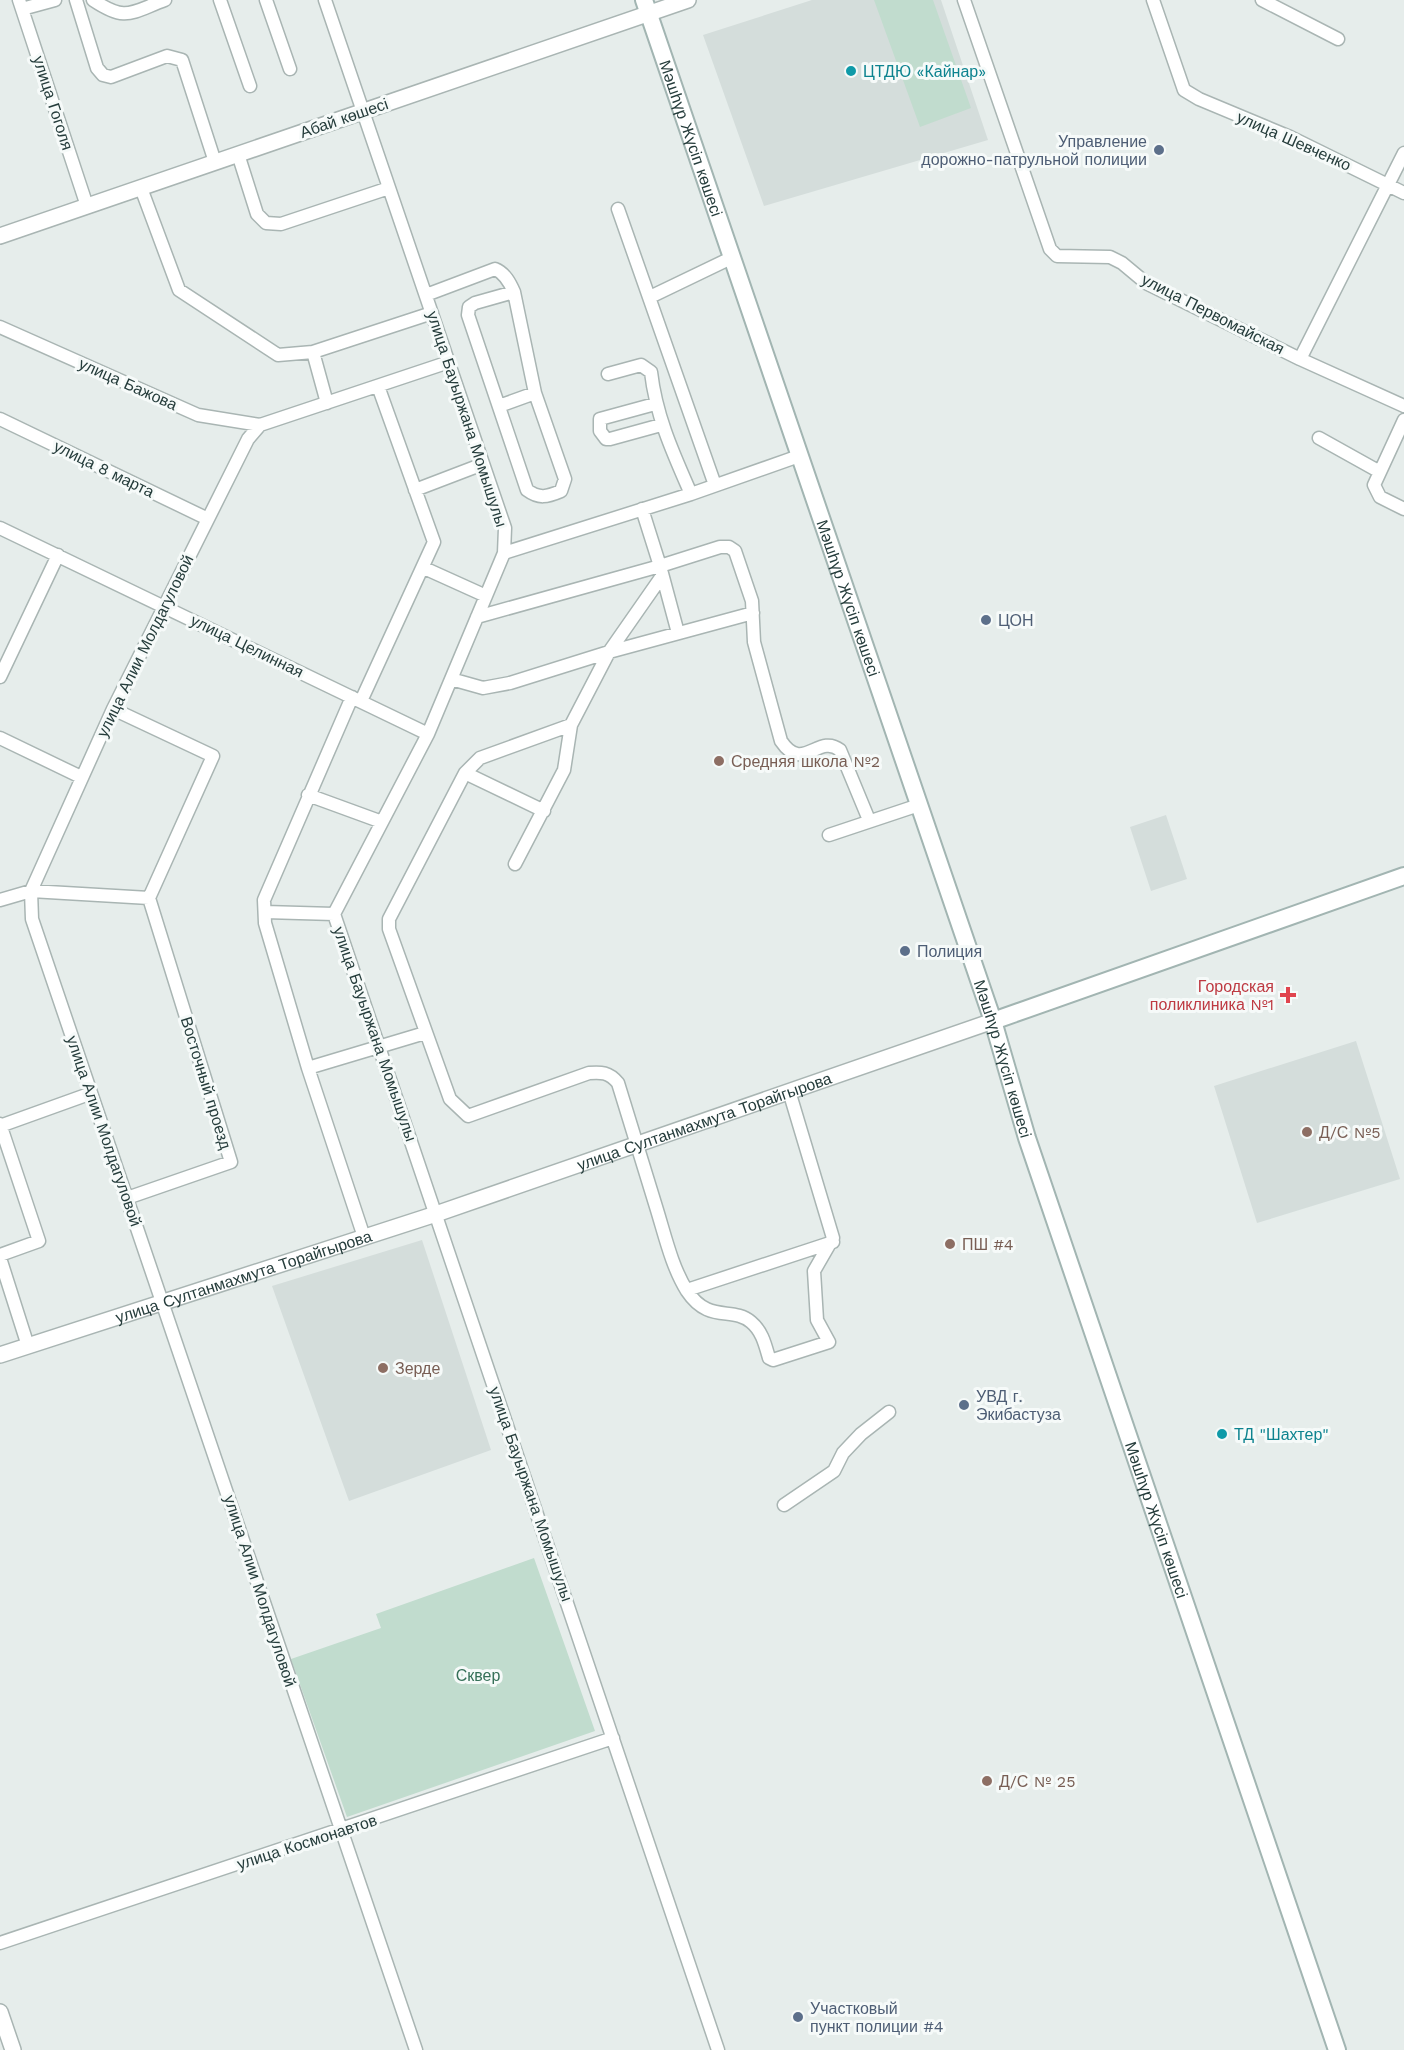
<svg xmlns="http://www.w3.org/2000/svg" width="1404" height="2050" viewBox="0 0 1404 2050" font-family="'Work Sans',sans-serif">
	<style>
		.built { fill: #d4dddb }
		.green { fill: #c1dcce }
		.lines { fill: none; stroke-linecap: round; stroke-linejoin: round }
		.minor-casing { stroke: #a9b5b3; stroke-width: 15 }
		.tertiary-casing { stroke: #a9b5b3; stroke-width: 18 }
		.secondary-casing { stroke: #a2b5b2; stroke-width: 20 }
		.minor { stroke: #fff; stroke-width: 12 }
		.tertiary { stroke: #fff; stroke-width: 15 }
		.secondary { stroke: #fff; stroke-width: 16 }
		.culture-dot { fill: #0f9aa8; stroke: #f6faf9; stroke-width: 2 }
		.service-dot { fill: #5c6f8a; stroke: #f6faf9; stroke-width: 2 }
		.education-dot { fill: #8d6e63; stroke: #f6faf9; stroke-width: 2 }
		.health-dot { fill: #e0444e; stroke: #f6faf9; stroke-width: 2 }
		.labels { text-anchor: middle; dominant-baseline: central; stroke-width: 6; stroke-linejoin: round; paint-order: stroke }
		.culture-label { font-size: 16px; fill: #0d838f; stroke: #f6faf9; text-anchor: start }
		.street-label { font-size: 16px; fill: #263d3c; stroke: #f6faf9 }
		.service-label { font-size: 16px; fill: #4e5e75; stroke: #f6faf9; text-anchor: start }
		.education-label { font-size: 16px; fill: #785e54; stroke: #f6faf9; text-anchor: start }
		.health-label { font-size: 16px; fill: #be3a42; stroke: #f6faf9; text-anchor: end }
		.park-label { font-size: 16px; fill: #357058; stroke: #f6faf9 }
	</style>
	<rect width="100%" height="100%" fill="#e6edeb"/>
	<!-- built -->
	<path class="built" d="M812 0H941L988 140 764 206 703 35Z
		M1166 815 1187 879 1151 891 1130 827Z
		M1356 1041 1400 1179 1257 1223 1214 1086Z
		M422 1240 491 1450 349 1501 272 1286Z"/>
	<!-- green -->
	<path class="green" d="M874 0H933L971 108 920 127Z
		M534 1558 595 1731 347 1817 291 1659 381 1628 376 1614Z"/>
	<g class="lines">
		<defs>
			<path id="minor" d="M19 0 87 206
				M76 0 97 68 103 75 111 77 167 56 182 60 215 162
				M93 0C126 22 130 13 165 0
				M220 0 250 86
				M266 0 290 69
				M325 0 505 528 504 553 428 734 334 914 718 2050
				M964 0 1050 249 1057 256 1110 257 1122 263 1146 283 1300 359 1404 406
				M1153 0 1184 90 1199 99 1290 137 1404 193
				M1262 0 1338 39
				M22 9 55 0
				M238 154 257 214 266 223 281 224 389 188
				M141 188 179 290 278 355 313 352 327 403
				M618 209 715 485
				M426 295 495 269C505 273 510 283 514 292L535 393 565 479 561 491C547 497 539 499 527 490L468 315 469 307 475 303 514 292
				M650 297 731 258
				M0 327 198 415 260 425
				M313 352 432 313
				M1300 359 1404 153
				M608 374 641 365 651 372C656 416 673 453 691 494
				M655 404 600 419V431L606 439H610L661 425
				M499 406 535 393
				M0 419 208 519
				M1404 420 1374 485 1380 497 1404 509
				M1319 438 1380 472
				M415 490 483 464
				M642 509 660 566 720 547H729L735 551 752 601 754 642 781 741C803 774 818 733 840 750L869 820
				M0 528 428 734
				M504 553 691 494 799 456
				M424 568 486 596
				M662 576 609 652 571 725 480 758 465 773 389 919V929L450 1099 468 1116 589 1073C601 1072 609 1072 618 1083 631 1125 644 1167 657 1210 665 1236 672 1267 687 1291 709 1324 732 1306 751 1322 762 1331 765 1344 769 1358L773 1360 829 1342 817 1320 814 1271 833 1238 789 1091
				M477 617 660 566 678 633
				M0 677 58 555
				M451 679 483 688 510 683 609 652 753 613
				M352 697 264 900 265 923 308 1068 364 1237
				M361 701 434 542 378 386
				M0 738 81 777
				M465 773 544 811
				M308 795 382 822
				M829 835 919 805
				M515 864 564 770 571 725
				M0 900 31 891 149 898 213 756 113 709
				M265 912 334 914
				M308 1068 425 1033
				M0 1124 39 1241 0 1255
				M0 1126 89 1094
				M127 1198 231 1162 149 898
				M0 1258 28 1346
				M687 1290 833 1242
				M784 1505 834 1471 843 1453 861 1434 889 1412
				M0 1943 613 1738
				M416 2050 32 919 31 891 113 709 248 439 260 425 449 362"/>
			<g id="tertiary">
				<path d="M0 236 688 0"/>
				<path id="s1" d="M0 1355 436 1214 993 1021"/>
				<path d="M0 2012 13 2050"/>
			</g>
			<g id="secondary">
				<path id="s2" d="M644 0 993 1021 1027 1138 1337 2050"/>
				<path d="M993 1021 1404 876"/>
			</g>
		</defs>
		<!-- minor casing -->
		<use href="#minor" class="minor-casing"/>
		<!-- tertiary casing -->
		<use href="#tertiary" class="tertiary-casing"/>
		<!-- secondary casing -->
		<use href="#secondary" class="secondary-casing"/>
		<!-- minor -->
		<use href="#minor" class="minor"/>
		<!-- tertiary -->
		<use href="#tertiary" class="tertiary"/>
		<!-- secondary -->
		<use href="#secondary" class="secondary"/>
	</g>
	<!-- markers -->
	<g class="culture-dot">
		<circle cx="851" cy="71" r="6"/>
		<circle cx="1222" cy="1434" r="6"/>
	</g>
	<g class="service-dot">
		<circle cx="1159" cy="150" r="6"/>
		<circle cx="986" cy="620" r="6"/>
		<circle cx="905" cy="951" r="6"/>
		<circle cx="964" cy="1405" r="6"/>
		<circle cx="798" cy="2017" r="6"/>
	</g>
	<g class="education-dot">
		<circle cx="719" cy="761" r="6"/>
		<circle cx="1307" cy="1132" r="6"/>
		<circle cx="950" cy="1244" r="6"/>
		<circle cx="383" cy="1368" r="6"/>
		<circle cx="987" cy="1781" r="6"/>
	</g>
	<path class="health-dot" d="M1285 986h6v6h6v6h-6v6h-6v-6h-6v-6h6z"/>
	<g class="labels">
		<!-- culture labels -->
		<g class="culture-label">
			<text x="863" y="71">ЦТДЮ «Кайнар»</text>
			<text x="1234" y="1434">ТД "Шахтер"</text>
		</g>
		<!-- street labels -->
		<g class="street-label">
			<text transform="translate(53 103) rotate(72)">улица Гоголя</text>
			<text transform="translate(344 118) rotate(-19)">Абай көшесі</text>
			<text stroke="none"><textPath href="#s2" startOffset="146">Мәшһүр Жүсіп көшесі</textPath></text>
			<text transform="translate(1294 141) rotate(24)">улица Шевченко</text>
			<text transform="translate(1213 314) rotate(27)">улица Первомайская</text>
			<text transform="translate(128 384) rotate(24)">улица Бажова</text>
			<text transform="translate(467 419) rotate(72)">улица Бауыржана Момышулы</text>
			<text transform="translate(104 469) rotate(26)">улица 8 марта</text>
			<text stroke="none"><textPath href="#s2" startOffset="632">Мәшһүр Жүсіп көшесі</textPath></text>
			<text transform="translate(145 646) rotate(-64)">улица Алии Молдагуловой</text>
			<text transform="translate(247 646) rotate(26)">улица Целинная</text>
			<text transform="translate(375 1034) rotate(71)">улица Бауыржана Момышулы</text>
			<text stroke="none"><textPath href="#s2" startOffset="1118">Мәшһүр Жүсіп көшесі</textPath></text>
			<text transform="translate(206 1083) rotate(73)">Восточный проезд</text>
			<text stroke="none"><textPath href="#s1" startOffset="742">улица Султанмахмута Торайгырова</textPath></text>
			<text transform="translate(104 1131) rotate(71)">улица Алии Молдагуловой</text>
			<text stroke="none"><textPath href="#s1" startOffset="256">улица Султанмахмута Торайгырова</textPath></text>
			<text transform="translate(531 1494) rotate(71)">улица Бауыржана Момышулы</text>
			<text stroke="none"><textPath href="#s2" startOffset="1604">Мәшһүр Жүсіп көшесі</textPath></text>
			<text transform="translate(260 1591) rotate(72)">улица Алии Молдагуловой</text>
			<text transform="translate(307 1842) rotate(-18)">улица Космонавтов</text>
		</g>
		<!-- service labels -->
		<g class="service-label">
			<text x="1147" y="141" text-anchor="end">Управление<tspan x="1147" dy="18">дорожно-патрульной полиции</tspan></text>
			<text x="998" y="620">ЦОН</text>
			<text x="917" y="951">Полиция</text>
			<text x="976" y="1396">УВД г.<tspan x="976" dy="18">Экибастуза</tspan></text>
			<text x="810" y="2008">Участковый<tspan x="810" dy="18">пункт полиции #4</tspan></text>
		</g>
		<!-- education labels -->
		<g class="education-label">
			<text x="731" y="761">Средняя школа №2</text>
			<text x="1319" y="1132">Д/С №5</text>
			<text x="962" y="1244">ПШ #4</text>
			<text x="395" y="1368">Зерде</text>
			<text x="999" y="1781">Д/С № 25</text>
		</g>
		<!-- health labels -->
		<g class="health-label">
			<text x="1274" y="986">Городская<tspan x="1274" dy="18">поликлиника №1</tspan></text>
		</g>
		<!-- park labels -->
		<g class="park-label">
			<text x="478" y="1675">Сквер</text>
		</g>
	</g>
</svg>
